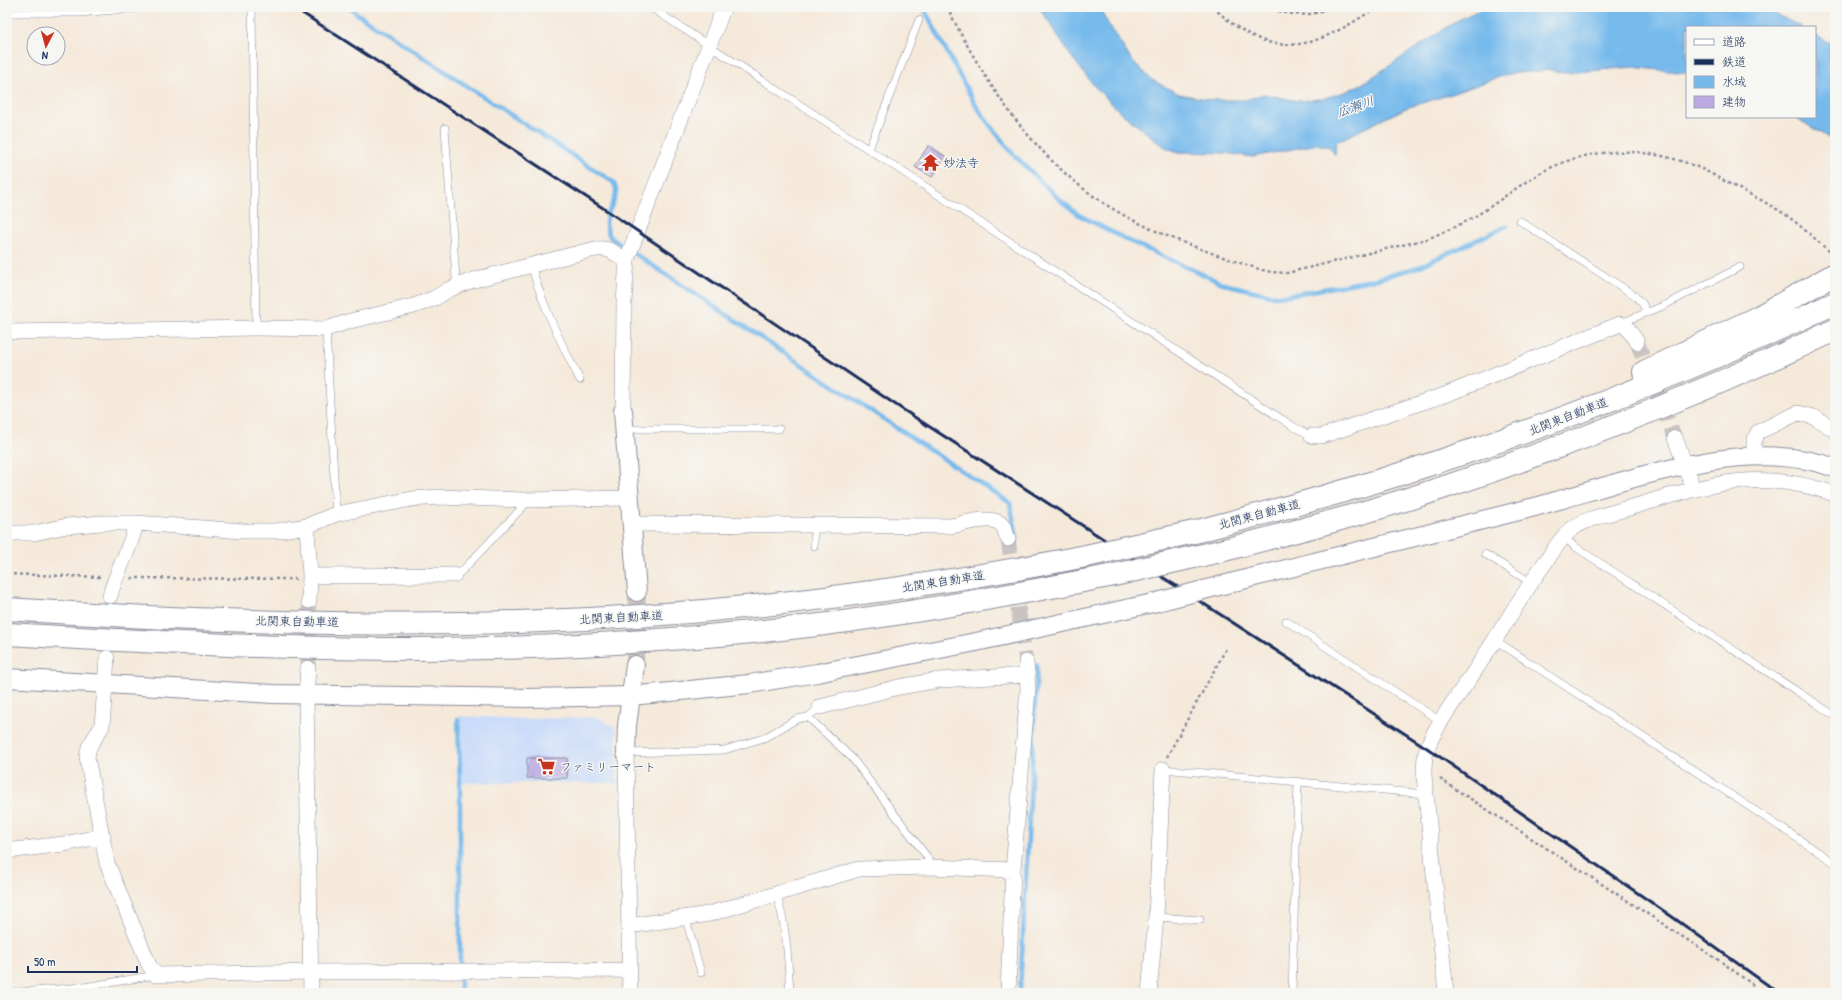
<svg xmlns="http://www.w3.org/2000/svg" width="1842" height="1000" viewBox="0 0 1842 1000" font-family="'Patrick Hand','Klee One',sans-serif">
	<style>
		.built { fill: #cadcf9 }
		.water { fill: #76baec; stroke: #4874a5 }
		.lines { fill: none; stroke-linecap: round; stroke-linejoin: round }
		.stream { stroke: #76baec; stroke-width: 4.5 }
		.building { fill: #bca9e1 }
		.minor-tunnel { stroke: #c9c4c1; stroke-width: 15; stroke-dasharray: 15 8; stroke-linecap: butt }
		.tertiary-tunnel { stroke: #c9c4c1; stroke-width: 18; stroke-dasharray: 18 9; stroke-linecap: butt }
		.service-casing { stroke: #888c9c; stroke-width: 8 }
		.minor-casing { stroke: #888c9c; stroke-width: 16 }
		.tertiary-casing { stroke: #888c9c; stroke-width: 20 }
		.motorway-casing { stroke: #888c9c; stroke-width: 24 }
		.path { stroke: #888c9c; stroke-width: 2.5; stroke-dasharray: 3 3; stroke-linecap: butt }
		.service { stroke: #fff; stroke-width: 7 }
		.minor { stroke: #fff; stroke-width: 15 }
		.tertiary { stroke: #fff; stroke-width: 18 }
		.motorway { stroke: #fff; stroke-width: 22 }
		.rail { stroke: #1b2f5e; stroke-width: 3 }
		.tertiary-bridge-casing { stroke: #888c9c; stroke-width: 20; stroke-linecap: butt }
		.motorway-bridge-casing { stroke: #888c9c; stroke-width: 24; stroke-linecap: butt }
		.tertiary-bridge { stroke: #fff; stroke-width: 18 }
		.motorway-bridge { stroke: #fff; stroke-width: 22 }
		.labels { text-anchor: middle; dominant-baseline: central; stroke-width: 3; stroke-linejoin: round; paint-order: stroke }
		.poi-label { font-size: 12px; fill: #1b2f5e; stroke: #f6f6f2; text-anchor: start }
		.street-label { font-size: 12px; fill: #1b2f5e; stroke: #f6f6f2 }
		.water-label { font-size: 13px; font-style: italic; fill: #365989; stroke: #f6f6f2 }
	</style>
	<rect width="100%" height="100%" fill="#f6f6f2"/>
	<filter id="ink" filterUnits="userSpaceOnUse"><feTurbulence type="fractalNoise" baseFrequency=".025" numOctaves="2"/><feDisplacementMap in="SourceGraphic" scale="8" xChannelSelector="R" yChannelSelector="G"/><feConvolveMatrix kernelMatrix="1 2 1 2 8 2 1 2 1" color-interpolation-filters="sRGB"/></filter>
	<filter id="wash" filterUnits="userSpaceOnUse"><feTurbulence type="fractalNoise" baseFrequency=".012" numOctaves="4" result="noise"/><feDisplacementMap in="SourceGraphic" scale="16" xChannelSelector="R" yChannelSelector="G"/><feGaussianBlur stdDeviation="0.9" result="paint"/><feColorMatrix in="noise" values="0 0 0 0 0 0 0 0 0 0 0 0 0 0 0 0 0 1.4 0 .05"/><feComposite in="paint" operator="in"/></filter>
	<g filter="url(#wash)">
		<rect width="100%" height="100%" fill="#f5e9da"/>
		<!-- built -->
		<path class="built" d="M460 716 525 719 597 717 617 729 616 747 618 783H461L459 738Z"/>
		<!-- water -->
		<path class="water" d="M1039 7H1100L1104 17 1130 58 1152 80 1179 94 1212 100H1245L1264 94 1297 101 1321 99 1345 92 1362 84 1458 20 1486 7H1760L1802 27H1687V73L1633 67 1565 73 1550 70 1508 74 1454 93 1406 108 1336 142 1335 155 1330 147 1317 144 1253 157 1224 153 1178 152 1165 147 1120 112 1095 87 1070 55Z
			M1815 35 1835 46V142L1795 117H1815Z"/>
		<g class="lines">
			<!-- stream -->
			<path class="stream" d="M350 7 356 13 613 182C623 195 606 209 606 222 606 228 608 233 611 238L1010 503 1017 538
				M923 7 975 104 989 124 1012 153 1060 200 1079 215 1131 242 1224 284 1275 296 1290 295 1377 279 1418 267 1507 226
				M458 719 460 783V993
				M1020 993 1037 665"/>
		</g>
		<g id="blocks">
			<!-- building -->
			<path class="building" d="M928 146 945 156 932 177 915 167Z
				M527 758H567V778H527Z"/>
		</g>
	</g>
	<g filter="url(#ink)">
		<use href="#blocks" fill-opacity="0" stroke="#888c9c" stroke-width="1"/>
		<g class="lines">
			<!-- minor-tunnel -->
			<path class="minor-tunnel" d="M1637 342 1675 438
				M1008 539 1026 662
				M308 668 309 601"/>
			<!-- tertiary-tunnel -->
			<path class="tertiary-tunnel" d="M635 665 637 592"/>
			<defs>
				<path id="service" d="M252 7 256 328
					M650 7 1294 427 1312 436
					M7 13H79L152 7
					M445 128 456 279 459 285
					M869 149 919 20
					M1520 221 1634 295 1642 303 1647 312
					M531 264C542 305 561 343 580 380
					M1621 323 1663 306 1740 267
					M326 329 336 514
					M625 429H779
					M814 526V546
					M1564 537 1574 546 1835 716
					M1485 554 1530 582
					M454 575 461 572 518 512 523 507V500
					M1286 621 1442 722
					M1495 640 1835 863
					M820 707 808 717 852 758 928 858 929 867
					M627 753 724 750 764 738 797 719 808 717
					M1163 769 1426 794
					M776 894C787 926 788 960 790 993
					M1156 917 1200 920
					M686 919 701 973
					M7 993 84 987 156 975
					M1292 993 1298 781"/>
				<path id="minor" d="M7 332 256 328 326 329 350 321 414 306 435 298 448 290 470 281 591 250C610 246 612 252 627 261
					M623 411 624 303 627 259 724 7
					M1312 436H1322L1447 394 1620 324 1626 326 1637 342
					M1675 438 1690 478 1692 489
					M1754 456V442L1758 432 1798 413 1814 417 1835 430
					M632 524 951 526C963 524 993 514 1002 525 1005 528 1006 535 1008 539
					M307 526 310 576 309 601
					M7 533H34L67 526 101 523H136L243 531H276L307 526 336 514 412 499 439 497 523 500 630 498
					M310 576 454 575
					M110 596C116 571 131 549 136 523
					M107 658 102 726 89 747 87 757 107 863 149 965 156 975 310 972 630 970
					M308 668 306 695 311 993
					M820 707 899 687 939 680 1028 675
					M626 753 630 993
					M7 851 64 844 103 836
					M629 926 709 914 859 869 929 867 1013 870
					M1008 993 1013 870 1028 689 1026 662
					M1149 993 1156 917 1163 769
					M1446 993 1424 775C1424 766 1424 757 1427 748 1437 722 1464 688 1480 663 1503 628 1524 591 1549 557 1556 547 1562 536 1572 529 1588 517 1613 513 1632 507 1707 485 1757 467 1835 494"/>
				<path id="tertiary" d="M623 411 637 592
					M1246 579C1340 555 1434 533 1527 509 1619 485 1742 433 1835 468
					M7 678 273 694 528 698 631 696 749 684 817 673 976 642 1153 603
					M626 753 627 726 635 665"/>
				<path id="motorway" d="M1644 372 1758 317 1835 274
					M1194 532C1273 511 1353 490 1431 464 1570 419 1703 365 1835 303
					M1216 552C1289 533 1364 514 1436 490 1572 445 1705 392 1835 330
					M7 609C177 620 348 627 519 622 710 616 899 593 1086 556
					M7 634C231 647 459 658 683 638 740 633 798 629 855 620 942 608 1028 592 1114 575"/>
			</defs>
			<!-- service casing -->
			<use href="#service" class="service-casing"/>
			<!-- minor casing -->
			<use href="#minor" class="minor-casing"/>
			<!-- tertiary casing -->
			<use href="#tertiary" class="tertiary-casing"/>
			<!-- motorway casing -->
			<use href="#motorway" class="motorway-casing"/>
			<!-- path -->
			<path class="path" d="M947 7C985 83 1032 156 1105 204 1150 233 1210 253 1262 270L1271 272 1287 273 1427 239C1446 231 1465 223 1482 212 1504 198 1524 181 1548 169 1595 146 1647 147 1695 166 1707 171 1719 178 1730 184 1749 194 1768 203 1786 215 1803 227 1819 243 1835 256
				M1213 7C1274 65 1314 49 1377 7
				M1267 7C1288 15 1309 19 1330 7
				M7 574 100 577
				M131 578 296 579
				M1167 757 1227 647
				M1440 779 1723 963 1752 984 1757 993"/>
			<!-- service -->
			<use href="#service" class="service"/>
			<!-- minor -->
			<use href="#minor" class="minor"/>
			<!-- tertiary -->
			<use href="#tertiary" class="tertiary"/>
			<!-- motorway -->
			<use href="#motorway" class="motorway"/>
			<!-- rail -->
			<path class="rail" d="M293 7 603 208 902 409 1427 748 1671 916 1779 993"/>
			<defs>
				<path id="tertiary-bridge" d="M1153 603 1246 579"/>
				<path id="motorway-bridge" d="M1086 556 1194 532
					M1114 575 1216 552"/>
			</defs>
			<!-- tertiary-bridge casing -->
			<use href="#tertiary-bridge" class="tertiary-bridge-casing"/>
			<!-- motorway-bridge casing -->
			<use href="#motorway-bridge" class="motorway-bridge-casing"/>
			<!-- tertiary-bridge -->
			<use href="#tertiary-bridge" class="tertiary-bridge"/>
			<!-- motorway-bridge -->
			<use href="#motorway-bridge" class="motorway-bridge"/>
		</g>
	</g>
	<!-- icons -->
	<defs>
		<symbol id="temple-bare" viewBox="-9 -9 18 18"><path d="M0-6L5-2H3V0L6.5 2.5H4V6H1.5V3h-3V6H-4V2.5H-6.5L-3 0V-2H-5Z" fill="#c8321e" stroke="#f6f6f2" stroke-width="2.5" paint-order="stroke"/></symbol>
		<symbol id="supermarket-bare" viewBox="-9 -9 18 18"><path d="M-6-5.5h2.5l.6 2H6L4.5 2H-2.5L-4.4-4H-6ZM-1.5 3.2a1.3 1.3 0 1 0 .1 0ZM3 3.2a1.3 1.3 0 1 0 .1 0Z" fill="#c8321e" stroke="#f6f6f2" stroke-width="2.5" paint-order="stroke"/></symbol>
	</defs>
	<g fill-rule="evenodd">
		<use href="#temple-bare" x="918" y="150" width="25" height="25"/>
		<use href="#supermarket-bare" x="534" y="754" width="25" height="25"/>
	</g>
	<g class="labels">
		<!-- poi labels -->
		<g class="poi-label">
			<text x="943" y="162">妙法寺</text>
			<text x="560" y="766">ファミリーマート</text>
		</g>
		<!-- street labels -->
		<g class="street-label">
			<text transform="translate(1568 416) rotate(-21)">北関東自動車道</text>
			<text transform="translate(1259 514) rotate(-15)">北関東自動車道</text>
			<text transform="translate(943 581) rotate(-9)">北関東自動車道</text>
			<text transform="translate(621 617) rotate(-3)">北関東自動車道</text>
			<text transform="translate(297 621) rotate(1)">北関東自動車道</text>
		</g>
		<!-- water labels -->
		<g class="water-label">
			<text transform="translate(1355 106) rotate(-20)">広瀬川</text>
		</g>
	</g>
	<!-- margin -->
	<rect width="1842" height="1000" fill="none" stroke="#f6f6f2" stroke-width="24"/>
	<!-- legend -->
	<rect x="1686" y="26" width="130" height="92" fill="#f6f6f2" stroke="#9ea6b7"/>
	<rect x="1694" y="39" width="20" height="6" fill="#ffffff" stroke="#9ea6b7"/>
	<text x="1722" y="46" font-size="12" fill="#1b2f5e">道路</text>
	<rect x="1694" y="59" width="20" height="6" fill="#1b2f5e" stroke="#9ea6b7"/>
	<text x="1722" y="66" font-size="12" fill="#1b2f5e">鉄道</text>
	<rect x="1694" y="76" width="20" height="12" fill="#76baec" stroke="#9ea6b7"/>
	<text x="1722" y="86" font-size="12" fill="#1b2f5e">水域</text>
	<rect x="1694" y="96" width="20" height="12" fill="#bca9e1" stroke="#9ea6b7"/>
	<text x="1722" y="106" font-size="12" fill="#1b2f5e">建物</text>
	<!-- north arrow -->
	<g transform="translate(46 46) rotate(186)"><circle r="19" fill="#f6f6f2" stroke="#9ea6b7"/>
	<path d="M0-3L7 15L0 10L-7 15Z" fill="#c8321e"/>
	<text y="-6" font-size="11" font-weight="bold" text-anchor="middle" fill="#1b2f5e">N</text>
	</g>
	<!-- scale -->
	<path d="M28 966v6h109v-6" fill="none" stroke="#1b2f5e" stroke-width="2"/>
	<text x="34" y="966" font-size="12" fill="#1b2f5e" stroke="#f6f6f2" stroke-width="3" paint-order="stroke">50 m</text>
</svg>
